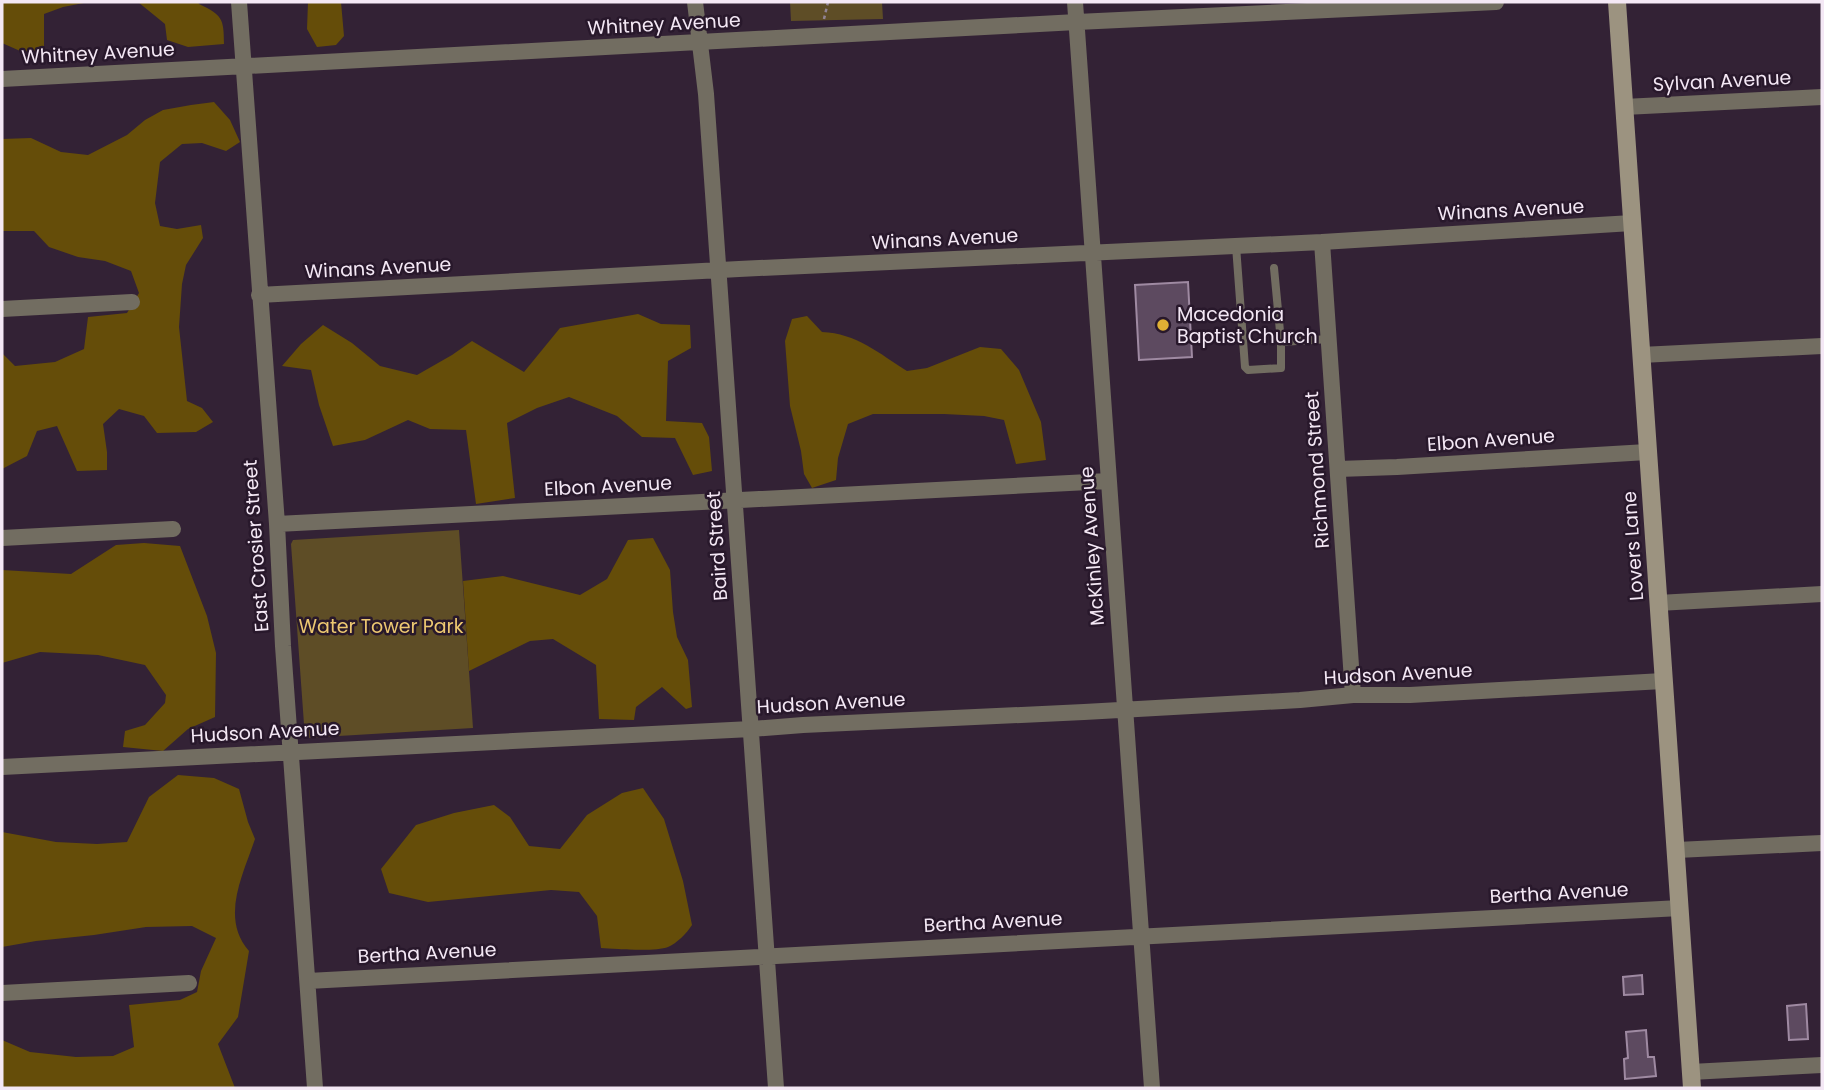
<svg xmlns="http://www.w3.org/2000/svg" width="1824" height="1090" viewBox="0 0 1824 1090" font-family="Poppins,sans-serif">
	<style>
		.green { fill: #5e4d26 }
		.forest { fill: #654d09 }
		.building { fill: #5d4a60; stroke: #9f8aa2; stroke-width: 2 }
		.lines { fill: none; stroke-linecap: round; stroke-linejoin: round }
		.path { stroke: #918393; stroke-width: 2.5; stroke-dasharray: 3.5 3.5; stroke-linecap: butt }
		.lane { stroke: #726d61; stroke-width: 8 }
		.street { stroke: #726d61; stroke-width: 16 }
		.secondary { stroke: #9c9380; stroke-width: 18 }
		.poi-dot { fill: #dfb034; stroke: #28182b; stroke-width: 2.5 }
		.labels { text-anchor: middle; dominant-baseline: central; stroke-width: 5; stroke-linejoin: round; paint-order: stroke }
		.street-label { font-size: 19px; fill: #f4e8f5; stroke: #28182b }
		.poi-label { font-size: 19px; fill: #f4e8f5; stroke: #28182b; text-anchor: start }
		.park-label { font-size: 19px; fill: #edc871; stroke: #28182b }
	</style>
	<rect width="100%" height="100%" fill="#332235"/>
	<!-- green -->
	<path class="green" d="M790 2H882L883 19 791 21Z
		M459 530 473 728 305 738 291 544 293 540Z"/>
	<!-- forest -->
	<path class="forest" d="M2 2H89L63 7 44 14V48L27 54 2 43Z
		M138 2H198L199 4C222 15 224 18 224 44L188 47 167 40 165 24Z
		M308 2H341L344 36 336 45 317 47 307 29Z
		M214 102 230 120 240 142 226 151 202 143 182 144 160 162 155 203 160 226 177 229 201 225 203 238 186 265 182 284 179 327 187 401 202 408 213 422 196 432 157 433 144 416 119 409 103 424 107 452V470L77 471 57 426 37 431 27 456 2 469V353L15 366 55 362 84 349 88 317 127 313 139 293 131 271 105 261 78 257 49 247 34 231H2V139L31 138 61 152 88 155 127 135 145 120 163 110 191 105Z
		M638 314 661 324 690 325 691 348 668 361 666 421 702 423 709 437 712 471 693 475 675 438 642 437 617 416 569 397 537 408 507 423 515 498 476 504 466 430 430 429 408 420 365 440 333 446 319 405 311 370 282 366 301 344 323 325 352 343 380 366 417 375 452 355 472 341 524 372 560 328Z
		M807 316 822 332C856 333 880 354 907 371L927 368 980 347 1001 349 1019 370 1041 422 1046 460 1016 464 1004 420 984 416 944 414H873L848 424 838 458 836 480 812 488 804 474 801 451 790 406 785 341 792 319Z
		M653 538 670 570 673 612 677 637 688 660 692 707 686 709 662 687 636 707 634 720 599 719 596 665 553 639 530 641 469 671 463 581 503 576 580 595 607 579 628 540Z
		M144 543 180 546 207 616 216 653 215 717 188 729 163 751 123 747 125 731 145 725 165 703 166 695 145 665 98 655 40 652 2 663V570L71 574 116 545Z
		M178 775 214 778 239 789 248 822 255 839C243 875 220 918 249 951L238 1017 218 1044 235 1088H2V1040L30 1052 76 1057 113 1056 134 1047 129 1005 180 1000 197 992 201 971 216 938 192 926 146 927 94 935 36 941 2 947V832L56 842 97 844 127 842 149 797Z
		M643 788 664 819 683 881 692 925C687 933 676 944 668 947 656 952 615 949 601 948L597 916 579 892 551 890 428 902 389 893 381 869 416 825 454 813 494 805 510 817 529 846 560 849 587 815 622 793Z"/>
	<!-- building -->
	<path class="building" d="M1188 282 1192 357 1139 360 1135 285Z
		M1642 975 1643 994 1624 995 1623 977Z
		M1806 1004 1808 1039 1789 1040 1787 1006Z
		M1646 1030 1648 1057H1654L1656 1076 1625 1079 1624 1059 1628 1058 1626 1032Z"/>
	<g class="lines">
		<!-- path -->
		<path class="path" d="M824 19 828 2"/>
		<!-- lane -->
		<path class="lane" d="M1236 246 1245 367 1248 370 1281 368V342
			M1274 268 1281 342 1329 339"/>
		<!-- street -->
		<path class="street" d="M239 2 277 524 283 646 315 1088
			M695 2 706 94 776 1088
			M1075 2 1152 1088
			M2 79 1077 22 1496 2
			M1624 107 1822 97
			M1322 242 1353 695
			M259 295 739 269 1322 242 1632 223
			M2 309 132 302
			M1641 355 1822 346
			M1338 469 1397 467 1647 452
			M277 524 1108 481
			M2 538 173 529
			M1658 603 1822 594
			M2 767 751 729 803 725 1084 712 1300 700 1353 695H1410L1663 681
			M1677 850 1822 843
			M308 981 1680 908
			M2 993 189 983
			M1691 1072 1822 1065"/>
		<!-- secondary -->
		<path class="secondary" d="M1617 2 1692 1088"/>
	</g>
	<!-- markers -->
	<circle class="poi-dot" cx="1163" cy="325" r="7"/>
	<g class="labels">
		<!-- street labels -->
		<g class="street-label">
			<text transform="translate(664 24) rotate(-3)">Whitney Avenue</text>
			<text transform="translate(98 53) rotate(-3)">Whitney Avenue</text>
			<text transform="translate(1722 81) rotate(-3)">Sylvan Avenue</text>
			<text transform="translate(1511 210) rotate(-3)">Winans Avenue</text>
			<text transform="translate(945 239) rotate(-3)">Winans Avenue</text>
			<text transform="translate(378 268) rotate(-3)">Winans Avenue</text>
			<text transform="translate(1491 440) rotate(-4)">Elbon Avenue</text>
			<text transform="translate(1317 470) rotate(-94)">Richmond Street</text>
			<text transform="translate(608 486) rotate(-3)">Elbon Avenue</text>
			<text transform="translate(256 546) rotate(-94)">East Crosier Street</text>
			<text transform="translate(717 546) rotate(-94)">Baird Street</text>
			<text transform="translate(1092 546) rotate(-94)">McKinley Avenue</text>
			<text transform="translate(1633 546) rotate(-94)">Lovers Lane</text>
			<text transform="translate(1398 674) rotate(-3)">Hudson Avenue</text>
			<text transform="translate(831 703) rotate(-3)">Hudson Avenue</text>
			<text transform="translate(265 732) rotate(-3)">Hudson Avenue</text>
			<text transform="translate(1559 893) rotate(-3)">Bertha Avenue</text>
			<text transform="translate(993 922) rotate(-3)">Bertha Avenue</text>
			<text transform="translate(427 953) rotate(-3)">Bertha Avenue</text>
		</g>
		<!-- poi labels -->
		<g class="poi-label">
			<text x="1177" y="314">Macedonia<tspan x="1177" dy="22">Baptist Church</tspan></text>
		</g>
		<!-- park labels -->
		<g class="park-label">
			<text x="381" y="626">Water Tower Park</text>
		</g>
	</g>
	<!-- border -->
	<rect width="1824" height="1090" fill="none" stroke="#f4e8f5" stroke-width="7"/>
</svg>
